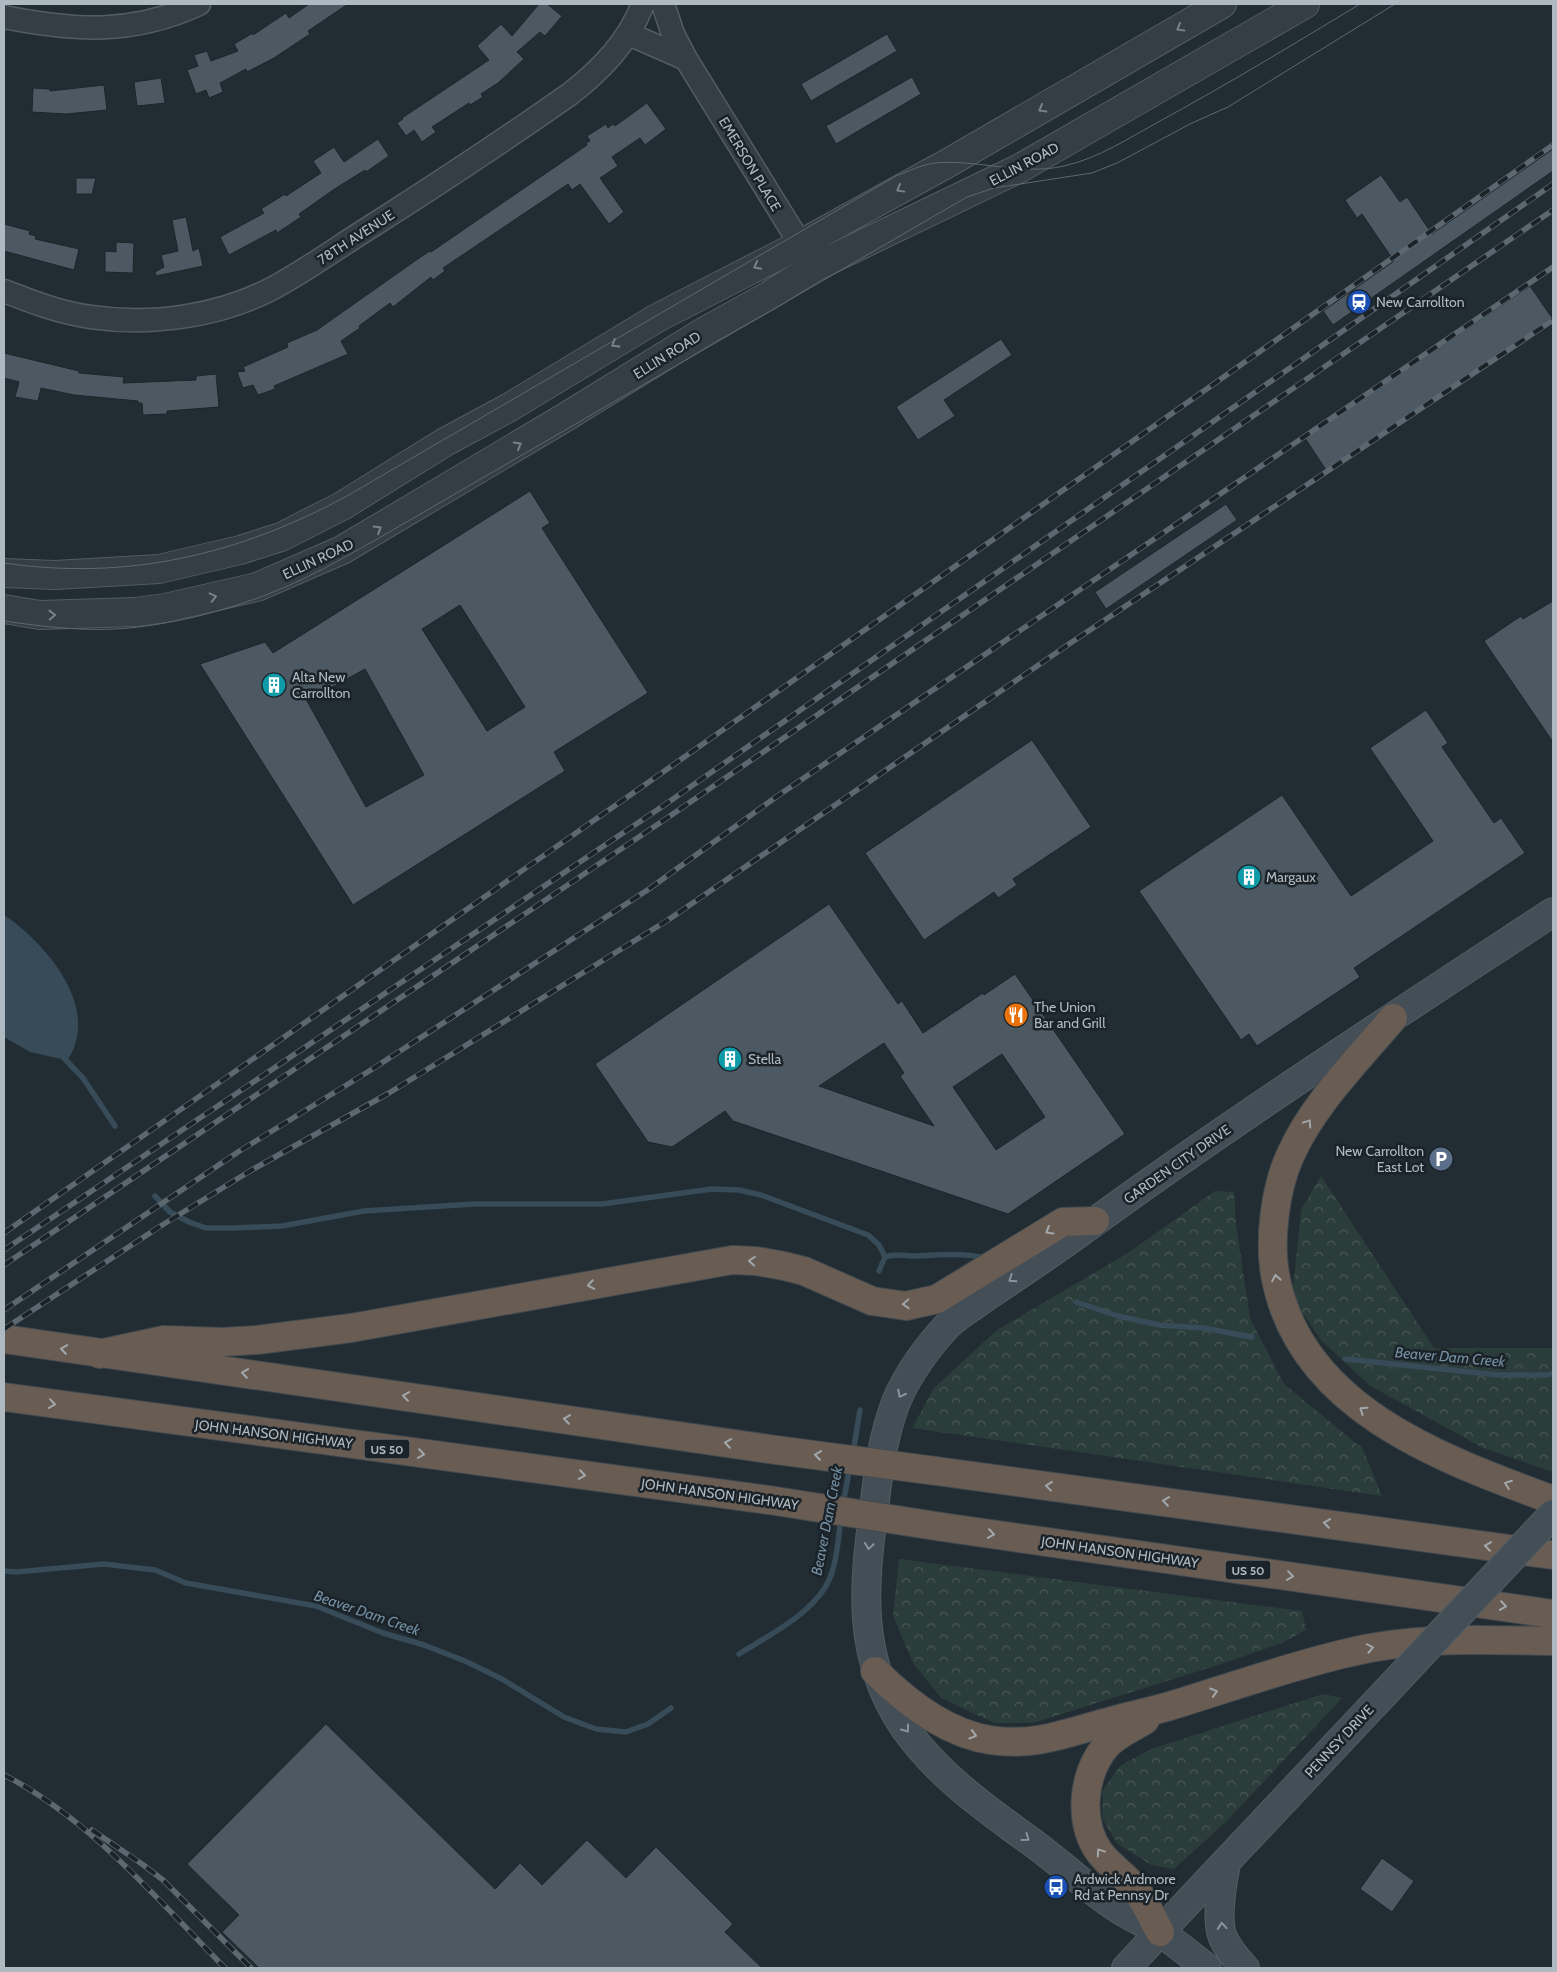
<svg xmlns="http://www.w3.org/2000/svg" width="1557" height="1972" viewBox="0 0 1557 1972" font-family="Cabin,sans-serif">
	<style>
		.forest { fill: url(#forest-crowns) }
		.water { fill: #374b58 }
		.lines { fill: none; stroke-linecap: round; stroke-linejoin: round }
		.stream { stroke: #374b58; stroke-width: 5.5 }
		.building { fill: #4d5962; stroke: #1d252b; fill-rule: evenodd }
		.minor-casing { stroke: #525c62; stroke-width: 25 }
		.tertiary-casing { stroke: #525c62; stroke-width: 30 }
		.secondary-casing { stroke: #525c62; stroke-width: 30 }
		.motorway-casing { stroke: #40494f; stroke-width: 30 }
		.minor { stroke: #353e44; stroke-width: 22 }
		.tertiary { stroke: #353e44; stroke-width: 28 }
		.secondary { stroke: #444e57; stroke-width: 28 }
		.motorway { stroke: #695d53; stroke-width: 28 }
		.tram { stroke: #5c6770; stroke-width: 1 }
		.rail-casing { stroke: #5c6770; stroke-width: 5.5 }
		.rail { stroke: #1b2329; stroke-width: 4; stroke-dasharray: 11; stroke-linecap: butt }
		.secondary-bridge-casing { stroke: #525c62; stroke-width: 30; stroke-linecap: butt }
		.motorway-bridge-casing { stroke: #40494f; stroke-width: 30; stroke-linecap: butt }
		.secondary-bridge { stroke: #444e57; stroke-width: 28 }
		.motorway-bridge { stroke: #695d53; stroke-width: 28 }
		.oneway { stroke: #788289 }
		.oneway2 { stroke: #a1a7ab }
		.oneway3 { stroke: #8a949c }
		.labels { text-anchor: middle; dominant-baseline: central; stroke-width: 5; stroke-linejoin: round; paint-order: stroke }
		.shield { fill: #1b2329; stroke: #838c93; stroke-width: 1 }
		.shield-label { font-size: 12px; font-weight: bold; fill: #afb9c1 }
		.street-label { font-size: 14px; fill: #afb9c1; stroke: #1b2329 }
		.poi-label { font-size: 14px; fill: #afb9c1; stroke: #1b2329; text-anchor: start }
		.water-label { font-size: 15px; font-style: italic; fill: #738ea1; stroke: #1b2329 }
	</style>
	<defs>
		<pattern id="forest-crowns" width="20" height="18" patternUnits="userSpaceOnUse" patternTransform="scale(1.25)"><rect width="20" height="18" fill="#2b3d3a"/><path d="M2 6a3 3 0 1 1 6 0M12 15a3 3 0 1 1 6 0" fill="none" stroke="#475755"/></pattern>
	</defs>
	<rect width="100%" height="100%" fill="#222c33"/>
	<!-- forest -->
	<path class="forest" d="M1321 1176 1434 1348H1553V1472L1481 1447 1369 1385 1321 1340 1292 1298 1301 1210Z
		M1215 1191 1234 1192 1236 1224 1250 1318 1284 1384 1363 1449 1382 1496 912 1428 934 1388 997 1330 1128 1253Z
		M899 1559 1302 1611 1306 1630 1282 1643 1218 1665 1033 1723H994L941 1698 913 1663 893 1616Z
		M1323 1694 1342 1698 1227 1821 1174 1869 1151 1865 1117 1843 1102 1818 1103 1790 1120 1766 1151 1749Z"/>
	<!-- water -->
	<path class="water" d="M4 915C40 939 89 993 76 1041 74 1048 72 1055 66 1060L30 1052 4 1037Z"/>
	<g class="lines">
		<!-- stream -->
		<path class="stream" d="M61 1055 83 1078 115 1126
			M155 1196 170 1212 189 1222 206 1228H234L282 1226 364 1211 474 1204H602L712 1189 739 1190 761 1195 868 1235 879 1245 885 1257
			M879 1271 885 1257C896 1253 905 1256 916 1256 938 1255 959 1253 980 1257
			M1076 1302 1118 1316 1159 1325 1203 1328 1252 1337
			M1345 1359 1499 1375H1547L1553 1373
			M853 1453 860 1410
			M843 1504 850 1467
			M4 1571 16 1572 104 1564 155 1570 186 1583 316 1606 383 1633 424 1645 465 1661 502 1679 564 1717 596 1729 626 1732 648 1724 671 1708
			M739 1654C769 1635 807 1617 826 1586 837 1567 838 1540 841 1518"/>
	</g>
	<!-- building -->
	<path class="building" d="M309 4H348L308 31 310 34 274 58 247 72 246 69 220 83 223 92 209 98 206 90 196 94 187 70 198 66 194 55 207 51 211 61 238 51 234 44 253 33V35L286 13 289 18Z
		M539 4H547L562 16 545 36 540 32 517 52 524 59 498 83 481 94 483 97 470 105 469 103 432 127 436 132 422 142 414 130 406 136 397 123 403 119 402 118 489 60 477 46 501 24 512 36Z
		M887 34 897 51 811 101 801 84Z
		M912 77 921 94 836 144 826 126Z
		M161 78 165 103 137 106 134 82Z
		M104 85 107 110 66 114 32 112 33 88 50 89V91Z
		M647 103 666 129 645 145 640 138 612 157 618 166 600 178 624 212 609 224 580 184 572 190 568 184 443 268 445 271 433 280 431 277 393 307 390 303 359 326 360 328 341 341 348 354 274 386 275 389 258 395 253 385 243 388 237 372 245 371 243 367 288 347 287 343 317 330 422 256 430 251 431 252 587 145 586 143 590 141 587 136 606 124 608 128 613 124 615 126Z
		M378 139 389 156 366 172 365 170 336 188 299 214 301 217 277 233 276 230 229 255 220 237 264 213 261 209 285 194 286 196 321 173 313 161 334 147 344 162Z
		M1553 149V171L1333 325 1323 311 1394 261 1362 214 1357 218 1345 200 1381 175 1400 202 1407 197 1432 234Z
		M76 178H96L92 194H76Z
		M186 217 193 251 199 248 203 266 156 276 155 272 164 267 161 255 178 251 172 220Z
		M4 224 30 231 29 234 36 236 35 239 79 249 74 270 4 251Z
		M116 242 134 243 133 273 105 272V251L116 252Z
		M1530 286 1552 318 1326 470 1305 438Z
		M1001 339 1012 355 944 400 955 416 918 440 896 407Z
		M4 353 79 371V373L124 377 123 383 196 380V376L216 374 219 407 167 411V414L143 415 142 403H138V401L74 395 41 388 38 401 15 397 19 382 4 378Z
		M530 491 550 523 542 528 648 693 554 752 565 771 353 905 200 664 265 642 273 653ZM460 605 525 707 487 731 422 629ZM365 669 424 775 366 807 307 701Z
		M1226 504 1237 520 1106 609 1095 592Z
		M1553 601V742L1484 641 1521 616 1523 619Z
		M1426 710 1448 743 1442 747 1494 823 1501 818 1525 853 1354 968 1360 977 1257 1046 1249 1034 1241 1040 1139 891 1282 795 1351 896 1433 841 1370 748Z
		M1032 740 1091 827 1013 879 1017 885 998 898 994 892 924 940 865 853Z
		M829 904 898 1004 902 1001 923 1033 983 993 984 995 1015 974 1125 1134 1008 1214 733 1121 725 1111 672 1147 648 1142 595 1064ZM884 1043 904 1073 900 1076 934 1126 819 1086ZM1002 1054 1045 1117 996 1150 953 1087Z
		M326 1724 495 1889 520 1863 542 1885 587 1840 626 1878 656 1847 733 1924 725 1932 762 1968H259L222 1932 239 1915 187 1864Z
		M1382 1858 1414 1881 1392 1912 1360 1889Z"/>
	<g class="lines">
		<defs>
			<path id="minor" d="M663 4 673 34 686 59 809 258
				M4 17C75 31 132 35 199 4
				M629 34 686 59
				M4 291C32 302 61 313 91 317 152 326 221 316 275 287 310 268 341 245 375 224 441 182 506 139 570 94 602 69 628 42 643 4"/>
			<path id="tertiary" d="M4 573 55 575 159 569 240 550 281 537 342 506 445 442 510 407 657 318 799 245 948 163 1222 4
				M4 609 40 615 135 612 165 608 257 587 342 550 564 418 705 331 768 296 815 267 1020 168 1305 4"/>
			<path id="secondary" d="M1226 1864C1222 1884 1216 1915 1222 1935 1226 1946 1237 1960 1245 1968
				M1126 1968 1383 1695
				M1207 1968C1191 1956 1175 1942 1158 1931 1144 1922 1130 1917 1117 1908 1089 1890 1064 1866 1037 1846 989 1811 938 1776 904 1727 857 1658 863 1587 874 1509 878 1473 883 1436 896 1402 907 1375 928 1346 948 1325 959 1314 974 1306 986 1297 1018 1275 1051 1254 1082 1231 1235 1119 1395 1016 1553 912"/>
			<path id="motorway" d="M1393 1018C1357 1061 1313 1104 1290 1156 1275 1189 1269 1240 1275 1274 1298 1408 1442 1459 1553 1500
				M4 1339 776 1450
				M99 1354 164 1340 223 1342 257 1340 351 1328 732 1260 756 1261 784 1266 804 1271 872 1301 906 1306 937 1299 1063 1222 1095 1221
				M4 1397 769 1500
				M936 1471 1553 1555
				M942 1527 1553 1614
				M875 1671C906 1702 945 1733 990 1740 1035 1747 1065 1733 1108 1722 1128 1716 1149 1712 1170 1706 1229 1688 1287 1667 1347 1653 1414 1636 1484 1640 1553 1641
				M1145 1720C1132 1728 1116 1735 1106 1746 1082 1775 1078 1823 1100 1853 1110 1866 1123 1874 1133 1886 1144 1898 1152 1918 1160 1932"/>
		</defs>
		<!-- minor casing -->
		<use href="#minor" class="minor-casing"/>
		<!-- tertiary casing -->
		<use href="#tertiary" class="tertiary-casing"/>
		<!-- secondary casing -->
		<use href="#secondary" class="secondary-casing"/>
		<!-- motorway casing -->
		<use href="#motorway" class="motorway-casing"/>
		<!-- minor -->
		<use href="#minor" class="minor"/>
		<!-- tertiary -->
		<use href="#tertiary" class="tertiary"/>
		<!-- secondary -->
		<use href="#secondary" class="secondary"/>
		<!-- motorway -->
		<use href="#motorway" class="motorway"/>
		<!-- tram -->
		<path class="tram" d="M4 563C127 581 238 555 347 496L896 176C909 171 921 165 935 163 978 159 1021 176 1064 166 1099 158 1129 138 1160 121 1228 84 1294 44 1360 4
			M4 621C45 627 88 632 129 628 189 622 251 604 305 578 330 566 354 552 379 538L967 197 994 188 1092 173 1117 163 1192 123 1228 107 1395 4"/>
		<defs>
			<path id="rail" d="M4 1233 646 784 1553 145
				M4 1250 663 806 1553 184
				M4 1265 670 816 1553 210
				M4 1310 238 1152 374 1068 649 889 776 797 1553 267
				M4 1329 159 1227 250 1171 389 1093 668 920 1072 642 1553 320
				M4 1775C89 1818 159 1901 225 1968
				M92 1830 142 1864 163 1880 251 1968"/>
		</defs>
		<!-- rail casing -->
		<use href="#rail" class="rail-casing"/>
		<!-- rail -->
		<use href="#rail" class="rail"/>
		<defs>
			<path id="secondary-bridge" d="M1383 1695 1553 1514"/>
			<path id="motorway-bridge" d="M776 1450 936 1471
				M769 1500 942 1527"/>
		</defs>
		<!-- secondary-bridge casing -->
		<use href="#secondary-bridge" class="secondary-bridge-casing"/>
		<!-- motorway-bridge casing -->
		<use href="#motorway-bridge" class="motorway-bridge-casing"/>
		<!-- secondary-bridge -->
		<use href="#secondary-bridge" class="secondary-bridge"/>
		<!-- motorway-bridge -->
		<use href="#motorway-bridge" class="motorway-bridge"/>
	</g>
	<!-- one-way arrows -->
	<defs><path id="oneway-chevron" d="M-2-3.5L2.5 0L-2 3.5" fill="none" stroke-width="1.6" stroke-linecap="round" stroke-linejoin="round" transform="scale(1.25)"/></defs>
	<g class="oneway">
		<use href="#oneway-chevron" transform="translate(1180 28) rotate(150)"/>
		<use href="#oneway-chevron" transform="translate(1042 109) rotate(150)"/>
		<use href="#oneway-chevron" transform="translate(900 189) rotate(151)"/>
		<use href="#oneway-chevron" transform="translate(757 266) rotate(153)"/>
		<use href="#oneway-chevron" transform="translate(615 344) rotate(148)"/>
		<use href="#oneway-chevron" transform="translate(518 445) rotate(-30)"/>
		<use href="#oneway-chevron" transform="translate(378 529) rotate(-31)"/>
		<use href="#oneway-chevron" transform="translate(213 597) rotate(-13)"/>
		<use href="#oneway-chevron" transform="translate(52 615) rotate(-1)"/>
	</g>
	<g class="oneway2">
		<use href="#oneway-chevron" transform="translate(1308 1123) rotate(-56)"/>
		<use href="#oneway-chevron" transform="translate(1049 1231) rotate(149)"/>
		<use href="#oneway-chevron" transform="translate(752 1261) rotate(-175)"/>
		<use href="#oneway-chevron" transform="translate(1276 1278) rotate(-100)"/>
		<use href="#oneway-chevron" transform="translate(591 1285) rotate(170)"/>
		<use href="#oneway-chevron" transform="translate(906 1304) rotate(177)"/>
		<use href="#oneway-chevron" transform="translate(64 1349) rotate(-171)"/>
		<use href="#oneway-chevron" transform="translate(245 1373) rotate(-172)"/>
		<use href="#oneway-chevron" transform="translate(406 1396) rotate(-172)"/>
		<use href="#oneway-chevron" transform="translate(52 1404) rotate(8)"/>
		<use href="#oneway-chevron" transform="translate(1363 1410) rotate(-146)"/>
		<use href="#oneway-chevron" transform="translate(567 1419) rotate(-172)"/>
		<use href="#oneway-chevron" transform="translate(728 1443) rotate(-172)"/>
		<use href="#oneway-chevron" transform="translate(421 1454) rotate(8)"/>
		<use href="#oneway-chevron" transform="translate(818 1455) rotate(-172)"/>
		<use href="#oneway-chevron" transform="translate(582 1475) rotate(8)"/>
		<use href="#oneway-chevron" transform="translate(1508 1484) rotate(-160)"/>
		<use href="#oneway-chevron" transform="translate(1049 1486) rotate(-173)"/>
		<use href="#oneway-chevron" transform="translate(1166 1501) rotate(-172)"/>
		<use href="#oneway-chevron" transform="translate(1327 1523) rotate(-172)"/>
		<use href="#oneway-chevron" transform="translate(991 1534) rotate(8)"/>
		<use href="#oneway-chevron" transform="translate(1488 1546) rotate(-172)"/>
		<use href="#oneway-chevron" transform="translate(1290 1576) rotate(8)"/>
		<use href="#oneway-chevron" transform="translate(1503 1606) rotate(9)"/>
		<use href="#oneway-chevron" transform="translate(1370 1648) rotate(-11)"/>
		<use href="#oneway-chevron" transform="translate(1214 1692) rotate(-17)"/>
		<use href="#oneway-chevron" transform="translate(973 1735) rotate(17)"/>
		<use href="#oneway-chevron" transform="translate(1100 1852) rotate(-124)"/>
	</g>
	<g class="oneway3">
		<use href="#oneway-chevron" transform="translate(1012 1279) rotate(146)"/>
		<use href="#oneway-chevron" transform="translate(901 1394) rotate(117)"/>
		<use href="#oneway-chevron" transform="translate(869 1546) rotate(98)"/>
		<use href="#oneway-chevron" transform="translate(906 1729) rotate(54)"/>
		<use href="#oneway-chevron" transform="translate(1026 1838) rotate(36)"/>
		<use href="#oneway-chevron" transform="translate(1222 1926) rotate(-95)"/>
	</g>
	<!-- icons -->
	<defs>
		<symbol id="station-disc" viewBox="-11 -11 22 22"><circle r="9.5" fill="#1a4fb4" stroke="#1b2329"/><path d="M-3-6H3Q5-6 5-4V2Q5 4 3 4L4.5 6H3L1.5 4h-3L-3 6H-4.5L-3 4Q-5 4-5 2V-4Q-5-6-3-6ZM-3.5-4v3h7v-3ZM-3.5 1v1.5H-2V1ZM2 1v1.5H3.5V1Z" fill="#fff"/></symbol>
		<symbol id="building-disc" viewBox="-11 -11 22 22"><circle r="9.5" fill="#0f9aa8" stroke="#1b2329"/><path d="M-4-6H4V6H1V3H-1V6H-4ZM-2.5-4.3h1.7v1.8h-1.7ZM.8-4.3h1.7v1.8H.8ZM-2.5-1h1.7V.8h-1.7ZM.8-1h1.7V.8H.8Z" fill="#fff"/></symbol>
		<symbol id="restaurant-disc" viewBox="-11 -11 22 22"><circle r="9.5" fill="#e8710a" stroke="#1b2329"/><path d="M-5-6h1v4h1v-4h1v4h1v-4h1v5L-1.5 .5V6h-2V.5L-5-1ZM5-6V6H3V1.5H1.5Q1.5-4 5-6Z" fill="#fff"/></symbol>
		<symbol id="parking-disc" viewBox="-11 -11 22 22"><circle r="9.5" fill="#5c6f8a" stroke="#1b2329"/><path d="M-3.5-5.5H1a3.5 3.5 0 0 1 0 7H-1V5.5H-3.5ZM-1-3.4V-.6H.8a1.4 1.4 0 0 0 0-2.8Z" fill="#fff"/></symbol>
		<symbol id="bus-disc" viewBox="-11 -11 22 22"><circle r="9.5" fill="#1a4fb4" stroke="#1b2329"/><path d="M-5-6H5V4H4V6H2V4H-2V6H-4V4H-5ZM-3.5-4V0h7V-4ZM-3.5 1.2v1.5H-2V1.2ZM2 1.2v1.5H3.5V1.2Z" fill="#fff"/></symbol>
	</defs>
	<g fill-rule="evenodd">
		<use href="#station-disc" x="1345" y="288" width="28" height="28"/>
		<use href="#building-disc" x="260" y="671" width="28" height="28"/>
		<use href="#building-disc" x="1235" y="863" width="28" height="28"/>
		<use href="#restaurant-disc" x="1002" y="1001" width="28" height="28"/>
		<use href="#building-disc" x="716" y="1045" width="28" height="28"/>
		<use href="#parking-disc" x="1427" y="1145" width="28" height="28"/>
		<use href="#bus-disc" x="1042" y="1873" width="28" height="28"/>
	</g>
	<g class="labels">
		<!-- shield labels -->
		<g class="shield">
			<rect x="364.5" y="1439.5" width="45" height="19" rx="4"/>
			<rect x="1225.5" y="1560.5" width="45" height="19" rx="4"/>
		</g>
		<g class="shield-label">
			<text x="387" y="1449">US 50</text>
			<text x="1248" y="1570">US 50</text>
		</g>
		<!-- street labels -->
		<g class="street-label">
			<text transform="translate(750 164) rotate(59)">EMERSON PLACE</text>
			<text transform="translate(1024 164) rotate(-28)">ELLIN ROAD</text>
			<text transform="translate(356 237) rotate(-33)">78TH AVENUE</text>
			<text transform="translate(667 355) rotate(-32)">ELLIN ROAD</text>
			<text transform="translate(318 559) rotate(-25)">ELLIN ROAD</text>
			<text transform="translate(1177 1164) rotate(-35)">GARDEN CITY DRIVE</text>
			<text transform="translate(274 1434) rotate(7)">JOHN HANSON HIGHWAY</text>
			<text transform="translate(720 1494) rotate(8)">JOHN HANSON HIGHWAY</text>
			<text transform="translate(1120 1552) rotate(8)">JOHN HANSON HIGHWAY</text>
			<text transform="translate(1339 1741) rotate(-47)">PENNSY DRIVE</text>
		</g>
		<!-- poi labels -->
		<g class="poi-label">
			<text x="1376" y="302">New Carrollton</text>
			<text x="292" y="677">Alta New<tspan x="292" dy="16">Carrollton</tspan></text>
			<text x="1266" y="877">Margaux</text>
			<text x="1034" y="1007">The Union<tspan x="1034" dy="16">Bar and Grill</tspan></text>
			<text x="748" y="1059">Stella</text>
			<text x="1424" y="1151" text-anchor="end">New Carrollton<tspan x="1424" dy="16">East Lot</tspan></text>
			<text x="1074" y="1879">Ardwick Ardmore<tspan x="1074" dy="16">Rd at Pennsy Dr</tspan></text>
		</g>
		<!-- water labels -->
		<g class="water-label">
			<text transform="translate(1450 1357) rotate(5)">Beaver Dam Creek</text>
			<text transform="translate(827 1521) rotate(-79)">Beaver Dam Creek</text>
			<text transform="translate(367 1613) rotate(19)">Beaver Dam Creek</text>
		</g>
	</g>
	<!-- border -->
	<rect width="1557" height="1972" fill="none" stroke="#afb9c1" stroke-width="10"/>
</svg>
